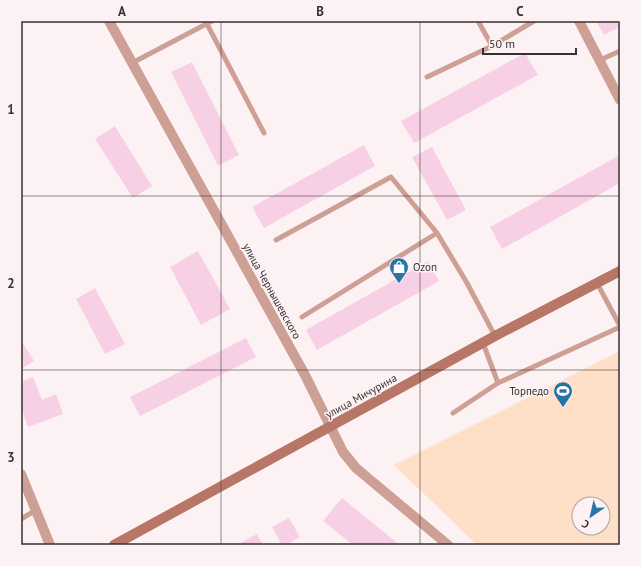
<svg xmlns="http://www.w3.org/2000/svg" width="641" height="566" viewBox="0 0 641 566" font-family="'PT Sans',sans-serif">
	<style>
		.pitch { fill: #fedfc7; fill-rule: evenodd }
		.building { fill: #f7d0e5 }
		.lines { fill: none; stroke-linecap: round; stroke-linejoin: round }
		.lane { stroke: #cea095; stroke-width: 5 }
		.street { stroke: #cea095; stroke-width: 10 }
		.secondary { stroke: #b77666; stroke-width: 10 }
		.grid { fill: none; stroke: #373232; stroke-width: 1; stroke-opacity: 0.55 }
		.labels { text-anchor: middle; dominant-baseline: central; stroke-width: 3; stroke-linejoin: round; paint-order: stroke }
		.poi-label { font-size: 11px; fill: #373232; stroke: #fdf2f3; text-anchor: start }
		.street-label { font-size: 11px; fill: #373232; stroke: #fdf2f3 }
		.neatline { fill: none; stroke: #373232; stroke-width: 1.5 }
		.grid-label { font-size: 13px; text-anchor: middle; font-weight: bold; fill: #373232 }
	</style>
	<rect width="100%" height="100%" fill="#fdf2f3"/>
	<!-- pitch -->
	<path class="pitch" d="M620 351V545H477L394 465ZM579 504H603V528H579Z"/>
	<!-- building -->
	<path class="building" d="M596 21H620V27L604 35Z
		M525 53 538 75 414 143 401 121Z
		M192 62 239 155 218 166 171 72Z
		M115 126 152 186 133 198 95 139Z
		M364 145 375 166 264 228 252 207Z
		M432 147 466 210 447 220 412 157Z
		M618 156 620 159V183L502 249 490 227Z
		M198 251 230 309 201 325 170 267Z
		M428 261 439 281 317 350 306 330Z
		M95 288 125 344 105 354 76 299Z
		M246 338 256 357 140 416 130 397Z
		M21 340 34 361 21 369Z
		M33 377 42 400 56 394 63 414 28 427 21 407V382Z
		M342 498 400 545H353L323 521Z
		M289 518 300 537 286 545H282L272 527Z
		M257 534 263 545H237Z"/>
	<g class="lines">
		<!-- lane -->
		<path class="lane" d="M478 21 492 46
			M207 24 264 133
			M600 60 620 51
			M132 63 212 21
			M427 77 492 46 534 21
			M276 240 391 177 437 233 467 283 495 336
			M597 283 620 326
			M302 317 437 233
			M483 343 498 383
			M453 413 498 383 620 327
			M21 519 36 510"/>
		<!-- street -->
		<path class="street" d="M109 21 305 375 343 452 356 468 448 545
			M579 21 620 100
			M21 474 50 545"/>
		<!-- secondary -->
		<path class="secondary" d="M114 545 495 336 620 271"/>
	</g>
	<!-- grid -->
	<path class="grid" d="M221 21V545M420 21V545M21 196H620M21 370H620"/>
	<!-- icons -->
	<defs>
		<symbol id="shop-pin" viewBox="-11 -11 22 30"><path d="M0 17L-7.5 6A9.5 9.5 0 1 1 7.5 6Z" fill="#2974a7" stroke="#fdf2f3"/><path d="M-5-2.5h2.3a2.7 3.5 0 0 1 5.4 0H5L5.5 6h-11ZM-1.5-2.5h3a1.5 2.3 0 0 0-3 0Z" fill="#fff"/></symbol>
		<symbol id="stadium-pin" viewBox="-11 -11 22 30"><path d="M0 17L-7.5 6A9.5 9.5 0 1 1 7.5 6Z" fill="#2974a7" stroke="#fdf2f3"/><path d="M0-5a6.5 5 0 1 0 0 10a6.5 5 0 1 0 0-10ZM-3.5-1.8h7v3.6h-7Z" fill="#fff"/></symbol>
	</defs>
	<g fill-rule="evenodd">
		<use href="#shop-pin" x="388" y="256" width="22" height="30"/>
		<use href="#stadium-pin" x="552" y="380" width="22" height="30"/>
	</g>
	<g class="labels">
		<!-- poi labels -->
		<g class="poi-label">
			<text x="413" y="267">Ozon</text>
			<text x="549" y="391" text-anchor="end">Торпедо</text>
		</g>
		<!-- street labels -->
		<g class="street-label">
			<text transform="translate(272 291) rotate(61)">улица Чернышевского</text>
			<text transform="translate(361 396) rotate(-29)">улица Мичурина</text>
		</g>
	</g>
	<!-- border -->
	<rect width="641" height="566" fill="none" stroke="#fdf2f3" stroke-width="44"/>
	<!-- north arrow -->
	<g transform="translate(591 516) rotate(214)"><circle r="19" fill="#fdf2f3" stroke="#aea5a6"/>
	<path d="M0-3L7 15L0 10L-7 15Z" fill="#2974a7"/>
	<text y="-6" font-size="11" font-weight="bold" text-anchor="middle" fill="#373232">С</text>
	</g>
	<!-- scale -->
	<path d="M483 48v6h93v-6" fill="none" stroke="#373232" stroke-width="2"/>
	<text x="489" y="48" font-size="12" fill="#373232" stroke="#fdf2f3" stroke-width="3" paint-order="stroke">50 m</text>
	<rect x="22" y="22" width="597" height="522" class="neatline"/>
	<g class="grid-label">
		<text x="122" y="16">A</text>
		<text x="320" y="16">B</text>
		<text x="520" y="16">C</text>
		<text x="11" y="114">1</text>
		<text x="11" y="288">2</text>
		<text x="11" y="462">3</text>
	</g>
</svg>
